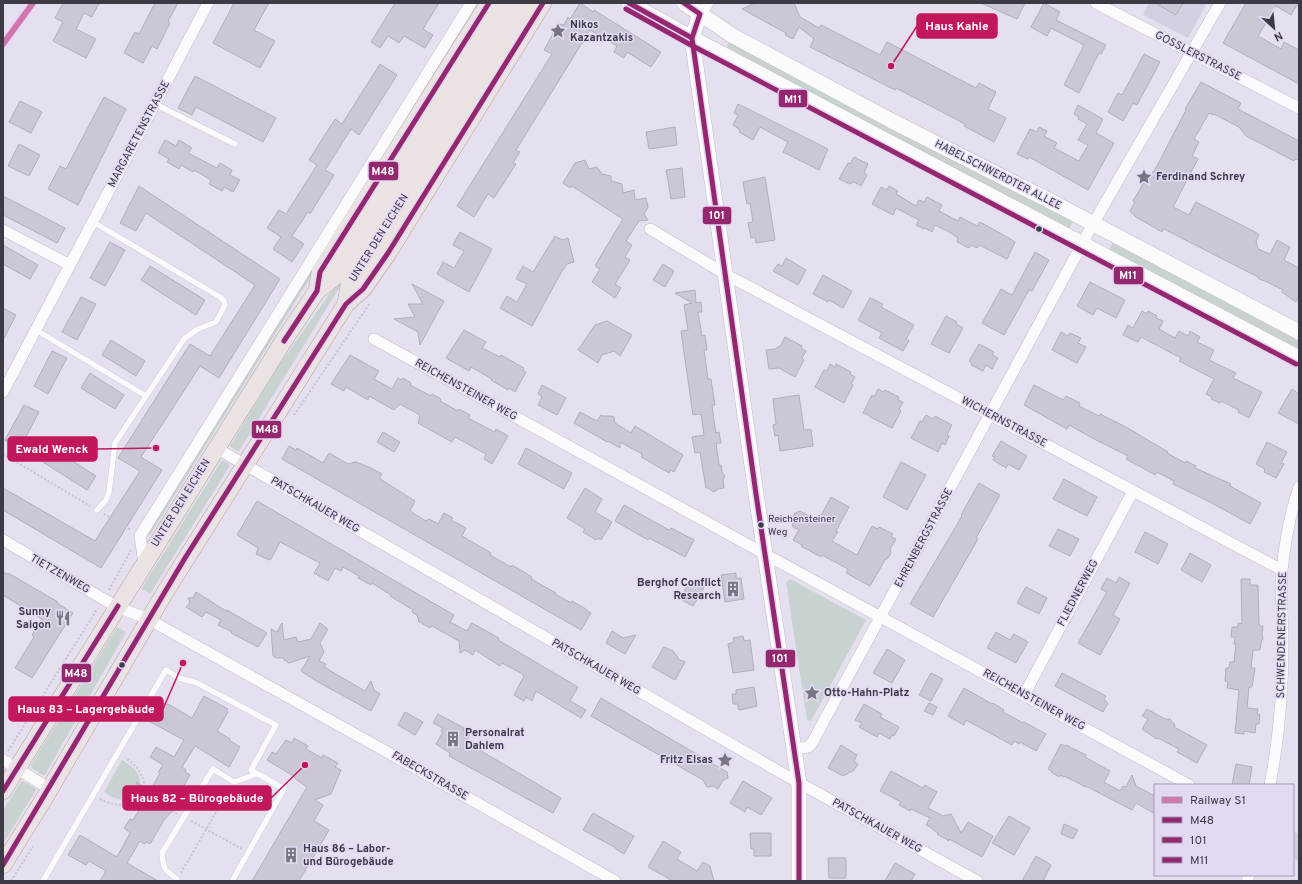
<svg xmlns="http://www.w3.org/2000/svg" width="1302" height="884" viewBox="0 0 1302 884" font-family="Overpass,sans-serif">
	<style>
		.education { fill: #d3cfe1 }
		.green { fill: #c8d3d1 }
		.building { fill: #ccc7d5; stroke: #b2aeba }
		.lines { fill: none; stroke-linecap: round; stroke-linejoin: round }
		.service-casing { stroke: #c2beca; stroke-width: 6 }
		.minor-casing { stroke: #c2beca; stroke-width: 12 }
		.secondary-casing { stroke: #c2beca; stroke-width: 16 }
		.primary-casing { stroke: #b2a2a6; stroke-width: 18 }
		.path { stroke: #c7c5ca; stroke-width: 2; stroke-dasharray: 2 2; stroke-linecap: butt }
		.service { stroke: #fbfafd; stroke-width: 5.5 }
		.minor { stroke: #fbfafd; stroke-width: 11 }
		.secondary { stroke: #fbfafd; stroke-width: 15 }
		.primary { stroke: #ebe2e2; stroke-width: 17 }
		.bus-1-casing { stroke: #e3d9f5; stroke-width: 8 }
		.bus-2-casing { stroke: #e3d9f5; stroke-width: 8 }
		.bus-3-casing { stroke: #e3d9f5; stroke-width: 8 }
		.bus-1 { stroke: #95276e; stroke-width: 5 }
		.bus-2 { stroke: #95276e; stroke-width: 5 }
		.bus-3 { stroke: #95276e; stroke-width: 5 }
		.rail-1-casing { stroke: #e3d9f5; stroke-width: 9 }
		.rail-1 { stroke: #d474ae; stroke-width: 6 }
		.bus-dot { fill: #3e3a45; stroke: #e3d9f5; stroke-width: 1.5 }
		.labels { text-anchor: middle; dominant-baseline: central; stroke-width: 3; stroke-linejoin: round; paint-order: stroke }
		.bus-label { font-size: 10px; fill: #3e3a45; stroke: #e3d9f5; text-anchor: start }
		.poi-label { font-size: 11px; font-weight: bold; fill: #3e3a45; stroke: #e3d9f5; text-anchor: start }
		.street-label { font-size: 11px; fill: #3e3a45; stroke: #e3d9f5 }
		.leader { fill: none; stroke: #c2185b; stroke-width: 1.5 }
		.callout-dot { fill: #c2185b; stroke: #e3d9f5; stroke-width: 1.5 }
		.callout { fill: #c2185b; stroke: #c2185b; stroke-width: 1.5 }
		.callout-label { font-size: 12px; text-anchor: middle; font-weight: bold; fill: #fff }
		.line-badge { stroke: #e3d9f5; stroke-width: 1.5 }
		.badge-label { font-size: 11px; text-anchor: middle; font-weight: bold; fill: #fff }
	</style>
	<rect width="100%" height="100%" fill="#e5dfef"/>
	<!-- education -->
	<path class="education" d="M1149 3H1207L1188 38 1143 15Z
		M1293 831 1299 834V861L1293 858Z"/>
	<!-- green -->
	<path class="green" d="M729 41 1074 220 1068 231 726 50Z
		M328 240 332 243 150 535H147Z
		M1113 241 1299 339V351L1109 252Z
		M345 272 341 285 239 451H237L230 446 277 368Z
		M222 460 229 464V467L150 594 141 589Z
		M790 579 866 620 811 721 807 720 786 582Z
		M117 627 126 632 45 775H43L32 768 31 765Z
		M122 760C134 767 141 773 140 787L137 785V787L132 793 135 794C125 804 114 799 104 792Z
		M23 781 35 788 36 790 3 844V810L21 782Z"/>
	<!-- building -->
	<path class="building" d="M63 3H99L92 17 84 13 76 29 96 39 86 58 53 41 63 22 55 18Z
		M155 3H178L168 21 170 23 157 49 152 46 143 63 124 53 135 32 139 34Z
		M234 3H269L254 30 275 41 260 68 213 43Z
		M395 3H439L423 29 433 35 425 48 404 36 399 43 388 36 380 48 371 42Z
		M580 3 593 12 594 10 661 52 651 67 627 52 624 58 614 52 617 46 590 30 516 150 520 152 513 163 516 164 494 198 488 194 474 217 457 206 552 54 544 50 554 32 556 33 561 24 564 25 568 17 570 19Z
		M755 3H794L800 17 819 28 821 25 880 55 887 42 976 88 979 83 996 92 988 109 1006 118 994 142 964 126 965 124 946 114 896 88 895 90 810 47 814 39 799 27 793 39 785 35 786 33 742 9Z
		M981 3H1025L1017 19Z
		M1044 3 1060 12 1056 20 1106 45 1101 54 1099 53 1079 93 1064 85 1084 45 1051 28 1047 36 1031 27Z
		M1155 3H1183L1176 15Z
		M1246 3H1298L1291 15 1276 6 1258 36 1281 49 1284 42 1299 50V84L1223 43Z
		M1144 54 1160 62 1137 105 1133 103 1123 121 1108 112 1118 93 1122 95Z
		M380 64 397 75 359 135 351 129 325 170 334 175 310 214 308 212 292 236 304 244 292 262 273 249 281 237 267 228 279 210 286 214 317 165 309 160 335 119 342 124Z
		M195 76 276 118 263 142 196 107 192 115 178 108Z
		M1201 82 1241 103 1238 109 1299 141V160L1295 159 1294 161 1254 140 1246 136 1239 127 1214 114 1213 115 1209 113 1194 139 1199 142 1192 156 1198 159 1173 207 1189 215 1196 202 1198 203 1257 233 1259 235 1256 241 1258 249 1270 254 1277 240 1290 247 1284 260 1299 268V295L1296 302 1282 292 1283 290 1265 281 1259 279 1258 277 1164 229H1163L1162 232 1136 217 1130 211 1135 202 1133 201 1149 174 1151 175 1157 166 1186 110 1185 109Z
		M104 97 126 109 78 205 48 189 60 166 66 169Z
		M20 101 42 112 31 133 9 122Z
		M738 104 828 149 819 170 783 152 788 142 760 127 753 140 739 132 740 130 733 125 738 115 734 113Z
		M1078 105 1103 119 1096 133 1114 143 1088 190 1029 157 1028 159 1017 154 1030 129 1037 132 1039 127 1047 131 1044 136 1057 143 1054 148 1079 161 1088 145 1078 140 1087 124 1078 119 1079 117 1074 114Z
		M675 127 677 145 649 149 646 132Z
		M165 140 176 146 179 140 192 148 188 153 217 168 220 163 232 170 230 175 240 180 233 192 224 187 222 191 209 184 211 180 194 170 193 172 181 165 179 169 167 162 169 159 158 153Z
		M19 144 40 155 29 176 8 166Z
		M854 157 868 164 864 173 867 175 861 186 854 182 850 184 839 179 848 163 850 164Z
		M585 160 589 169 597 167 602 174 611 176V181L622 184 623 193 634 190 635 200 646 198 648 207 644 214 648 220 639 221 626 241 632 245 625 257 630 260 615 284 621 288 615 298 592 282 600 269 596 267V264L623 219 572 186 570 188 563 183 575 163Z
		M682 168 685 197 671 199 666 170Z
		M765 177 775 240 756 243 755 237 751 238 748 223 753 222 750 203 747 204 743 182Z
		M139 186 280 279 219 378 200 366 141 457 162 470 101 568 3 510V488L95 541 140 471 118 458 190 344 210 356 255 285 146 213 136 231 120 223Z
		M889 186 898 191 896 194 916 206 919 200 924 202 927 197 942 205 939 211 958 221 960 217 977 226 980 222 1007 237 1015 242 1007 259 979 245 977 248 971 245 969 248 957 242 958 238 951 233 935 225 932 232 925 228 924 229 916 225 919 220 896 208 893 215 872 204 881 187 887 190Z
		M3 196 65 228 57 243 3 215Z
		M460 232 492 249 469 292 437 274 443 262 454 268 464 251 453 245Z
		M555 236 562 240 568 238 574 262 567 264 563 270V269L532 326 500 308 507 296 517 302 527 284 516 279 523 266 533 272Z
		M110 242 125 250 105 286 90 278Z
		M3 245 38 265 30 279 3 264Z
		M1035 252 1049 260 1032 291 1029 290 1004 335 982 323 1001 289 1012 295Z
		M786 258 806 270 798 285 773 271 778 264 782 266Z
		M663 264 674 271 665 287 653 280Z
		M150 266 205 300 196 315 141 280Z
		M823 275 852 291 843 308 829 300 828 302 813 294Z
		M1090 282 1125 300 1116 318 1097 308 1093 315 1077 306Z
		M412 284 444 301 420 345 418 332 394 319 415 317 408 304H423Z
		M695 290 696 303 701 302 702 312H698L702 336 705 335 707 350H704L707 372 708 379H711L715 405H712L714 421 716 433 719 432 721 443H716L719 465H721L722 472 725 476 723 479 724 488 718 489 714 492 708 488H706L700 452 695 453 692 437 704 435 701 414 693 415 681 331 688 330 684 305 692 303 675 293Z
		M81 297 96 304 77 340 62 332Z
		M870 298 883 304 881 307 914 325 906 339 909 341 903 351 879 338 882 333 858 320Z
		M3 308 16 315 3 340Z
		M1142 311 1147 314 1148 311 1157 316 1156 318 1163 321 1159 329 1175 338 1179 331 1188 336 1190 331 1200 337 1197 342 1214 350 1209 360 1236 373 1233 378 1262 392 1249 418 1238 412 1239 410 1221 401 1220 403 1211 399 1212 397 1206 394 1214 379 1179 361 1181 358 1141 337 1138 342 1123 335 1128 325 1133 328Z
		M946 316 957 322 956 324 963 328 949 353 931 344Z
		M607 321 632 335 620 356 614 351 602 355 598 363 578 350 595 325Z
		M464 330 486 342 482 348 500 357 501 355 524 368 523 370 526 372 515 392 509 388 508 390 491 380 492 379 471 367 469 371 446 358Z
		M1061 332 1068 336 1070 333 1081 338 1078 343 1086 347 1077 363 1052 350Z
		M785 337 802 346 801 348 806 351 802 358 804 360 795 377 779 368 769 369 766 350 775 349 781 345Z
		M111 340 145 361 136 376 102 355Z
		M979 344 994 352 992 355 998 358 992 369 986 365 983 371 971 365 972 363 969 361Z
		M52 351 67 358 48 394 34 386Z
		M350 355 379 371 374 379 390 388 392 389 398 378 401 380 403 378 411 383 410 385 431 396 432 394 441 399 440 401 458 411 459 409 470 415 468 418 483 426 495 432 496 429 508 436 492 464 484 459 486 454 455 437 452 442 418 423 420 415 400 404 394 410 369 396 368 400 346 387 344 391 331 384Z
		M830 364 835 367 836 364 851 372 850 374 855 377 851 384 853 385 844 403 815 387 824 370 827 371Z
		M90 373 124 395 115 409 81 388Z
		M542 385 566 398 557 415 538 405 542 397 538 394Z
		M1034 385 1063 400 1066 396 1080 403 1079 406 1099 416 1100 414 1126 427 1168 452 1167 453 1185 463 1186 461 1196 466 1195 468 1231 484 1230 486 1261 503 1250 524 1206 500 1173 484 1174 481 1157 472 1155 475 1141 467 1126 459 1128 456 1096 440 1069 425 1067 429 1024 405Z
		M878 389 883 392 885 390 899 397 898 400 903 402 899 409 901 411 892 428 870 417V416L863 413 872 395 874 397Z
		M1292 389 1299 394V424L1278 413Z
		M799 395 804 430 811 429 813 446 780 451 778 435 775 436 773 425 776 424 773 399Z
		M24 405 39 412 20 448 5 440Z
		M580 412 597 421 601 415 603 416H611L614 417 615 423 631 433 635 426 683 455 674 472 670 470 669 473 641 457 642 454 620 442V448L608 441 607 442 574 423Z
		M926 415 933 419 935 416 952 425 947 435 949 436 945 445 942 443 938 452 911 438 920 421 922 422Z
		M383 432 400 442 394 452 377 442Z
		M1001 441 1027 456 1019 470 1008 464 1006 468 993 460 995 457 992 456Z
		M1267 442 1287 452 1281 463 1284 464 1276 478 1264 472 1265 469 1256 464Z
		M289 446 296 450 297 448 323 463 329 453 348 464 356 462 371 468 382 474 379 478 385 482 415 501 410 511 426 521 429 519 438 524 444 513 453 518 451 520 466 528 462 536 491 553 490 555 511 567 512 565 532 577 531 579 556 593 555 594 571 603 572 601 586 609V610L591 613 581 630 282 459Z
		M52 448 96 476 87 490 43 462Z
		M526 448 572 473 564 489 518 464Z
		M901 462 926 475 907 510 883 497Z
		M1064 479 1097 497 1087 516 1053 499Z
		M979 483 1000 495 976 538 978 539 933 617 910 604 962 516 961 515Z
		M585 488 602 499 595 512 612 522 601 540 598 538 596 540 583 532 585 529 567 518Z
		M831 497 849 507 836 531 838 532 832 541 857 555 872 526 877 529 879 527 893 534 891 537 896 539 890 549 891 553 888 558 885 560 870 586 846 573 848 569 822 555 821 557 801 546 802 545 793 540 799 530 793 527 791 520 795 513 800 511 818 521Z
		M257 501 454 615 450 622 467 631 472 623 499 638 498 640 578 687 570 701 586 710 581 718 536 691 532 701 526 697 524 701 514 695 524 676 521 673 502 663 500 666 475 650 473 655 465 650 460 653 459 641 432 626 430 628 418 621 419 619 417 617 418 616 412 612 413 610 390 596 391 595 372 583 371 585 358 578 359 576 343 567 341 571 335 568 328 581 314 573 320 563 280 542 271 559 269 560 256 554 258 548 237 535Z
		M624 505 669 530 671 528 694 540 685 557 649 538 648 540 615 521Z
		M1058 529 1079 539 1070 556 1049 546Z
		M1145 532 1168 544 1158 564 1135 552Z
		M1190 553 1211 565 1202 582 1181 570Z
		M3 572 7 574 8 573 58 602 57 603 73 613 32 678 15 668 34 637 32 635 42 619 3 595Z
		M736 573V578H741L744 599 725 602 721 575Z
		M1119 577 1130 583 1113 615 1120 619 1100 655 1078 643 1107 592 1101 589 1107 578 1116 583Z
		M1241 579H1250V585H1258L1259 626H1263L1262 634 1263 638 1261 643 1260 650H1253L1251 668H1255L1252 687H1249L1247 708 1258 709 1257 714 1260 715 1259 724H1256L1255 733 1244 731V734L1235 733 1239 690 1227 688 1228 682 1225 681 1226 668H1229L1230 662H1234L1236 644H1234L1235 637H1231L1232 627H1238V623L1242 624Z
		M690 581 704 588 693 606 680 599Z
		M1026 587 1047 598 1039 614 1017 603Z
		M196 592 226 611 227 610 267 633 258 647 231 633 232 632 218 625 221 620 206 612 202 617 186 607 190 602 188 598H193Z
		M282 623 284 640 296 637 298 642 311 639 320 623 328 629 320 643 324 652 319 661 326 664 324 667 365 691 371 681 374 690 380 694 371 711 318 682 301 671 310 656 289 663 284 660V658H276L273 656 271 629 277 632Z
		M612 631 623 638 636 635 625 654 606 643Z
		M996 632 1010 640 1014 634 1028 642 1016 663 987 648Z
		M743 636 744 641 750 640 754 670 733 673 728 644 734 642 733 638Z
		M664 647 673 651 677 656 678 659 685 662 675 680 652 667Z
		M887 649 905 660 892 683 873 673Z
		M931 673 943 679 931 701 919 695Z
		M1062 673 1106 696 1104 700 1108 703 1103 712 1055 686Z
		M754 687 757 706 740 710 738 709V704H733L732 694H736V690Z
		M964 688 992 704 993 703 1004 710 1003 712 1023 723 1024 722 1046 734 1036 751 1020 742 1019 744 1014 741 1012 745 966 720 964 725 948 716Z
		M204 696 228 709 226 711 228 712 217 731 230 739 229 740 240 747 229 767 195 746 182 767 186 770 185 772 190 775 176 799H177L172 811 164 820 150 844 147 842 144 844 140 841 127 863 158 881H100L106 871 89 861 86 865 68 855 80 835 117 857 130 833 124 828 130 819 133 820 144 802 130 794 139 792 136 782 150 791 160 773 158 772 163 765 150 757 156 747 174 757 184 740 145 719 157 699 167 705 168 704 192 718Z
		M601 698 727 772 728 778 723 780 718 789 713 786 707 787 703 780 591 716Z
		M929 703 937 707 933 715 924 711Z
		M864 704 882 714 880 717 899 727 894 736 892 735 890 739 879 733 877 737 859 727 862 723 855 720Z
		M1147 709 1165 719H1170L1175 725 1174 727 1207 745 1197 763 1177 752 1179 749 1158 738 1157 739 1142 729 1148 719 1142 716Z
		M405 712 423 722 415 735 398 725Z
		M438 714 464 728 463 730 470 734 466 742 561 798 553 813 449 756 450 753 436 744 443 732 441 731 443 728 433 723Z
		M294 738 308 746 306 749 322 758 323 755 338 763 335 767 341 770 331 794 315 800 323 805 314 821 329 830 299 881H252L307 787 297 780 295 778V777L267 760 272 752 276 754 286 740 292 743Z
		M1061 744 1065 746 1066 745 1086 755 1085 757 1110 771 1104 782 1120 791 1123 786 1126 787 1132 775 1136 786 1155 796V814L1136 803 1132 810 1086 786V787L1064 776V777L1060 775 1059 777 1051 772 1052 771 1048 769Z
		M841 745 857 755 854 761 858 764 854 770 843 776 828 768Z
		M1236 764 1252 767 1249 785H1232Z
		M891 771 923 788 925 785 937 792 928 808 943 816 951 814 961 833 968 822 993 836 982 857 949 839V841L937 834 938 833 932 829V828L926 825 930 818 911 809 910 811 905 808 899 805 901 802 880 791Z
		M743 781 772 798 761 815 747 807 745 812 730 803Z
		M593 813 634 836 624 854 616 849V848L583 830Z
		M1009 816 1030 828 1014 855 992 843Z
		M1064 824 1078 830 1073 839 1061 834Z
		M750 833H771V856H754V849H751Z
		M663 841 681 852 677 859 697 871 703 862 710 866 714 881H673L648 867Z
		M1036 856 1051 865 1043 881H1022Z
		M828 858H846V878H829Z
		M895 863 915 874 911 881H885Z"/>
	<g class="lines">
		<defs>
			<path id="service" d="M155 104 235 144
				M93 222 220 297 224 301 225 305 216 322 198 329 184 339 115 443 109 492 106 500 97 510
				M36 330 146 396
				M43 881 166 670 179 678 197 683 276 725 251 770 284 789 232 881
				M177 881V879C165 870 163 869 162 853L213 769 234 782 257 774"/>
			<path id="minor" d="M1096 3 1299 108
				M700 14 708 3
				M650 229 725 274 1282 570
				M3 230 70 265
				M374 339 752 547 1189 785
				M3 392 208 3
				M216 448 785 775 977 881
				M3 540 117 607 148 619 387 752 615 881
				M144 563 140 536 471 3
				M1024 695 1133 491
				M795 749 808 747 812 743 1093 224 1220 3
				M3 760 50 789
				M1270 785C1279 738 1283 691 1283 643 1283 619 1280 594 1282 570 1285 542 1290 513 1299 487
				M1247 881 1249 875"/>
			<path id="secondary" d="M629 3 692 38 1299 358
				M684 3 733 36 890 120 1052 202 1299 332
				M700 14 692 38 756 494 799 783V881"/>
			<path id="primary" d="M317 291 320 272 489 3
				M346 304 363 289 388 253 543 3
				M3 791 286 337 317 291 336 276 507 3
				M3 865 45 797 164 594 346 304 349 286 525 3"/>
		</defs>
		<!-- service casing -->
		<use href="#service" class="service-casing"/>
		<!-- minor casing -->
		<use href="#minor" class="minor-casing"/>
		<!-- secondary casing -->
		<use href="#secondary" class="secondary-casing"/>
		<!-- primary casing -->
		<use href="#primary" class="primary-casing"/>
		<!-- path -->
		<path class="path" d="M294 415 370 303
			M3 454 90 506
			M104 514 131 530
			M109 590 131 550
			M8 751 98 608
			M100 799C112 805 117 805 130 804L137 796 144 782C141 771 134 763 125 758
			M172 811 177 814
			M191 821 242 849
			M181 873 230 788
			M11 881 33 846"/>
		<!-- service -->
		<use href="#service" class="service"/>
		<!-- minor -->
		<use href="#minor" class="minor"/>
		<!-- secondary -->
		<use href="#secondary" class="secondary"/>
		<!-- primary -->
		<use href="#primary" class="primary"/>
		<defs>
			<path id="bus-1" d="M284 341 317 291 320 272 489 3
				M3 791 118 606
				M3 865 185 558 346 304 363 289 388 253 543 3"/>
			<path id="bus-2" d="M629 3 692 38
				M684 3 700 14 692 38 756 494 799 783V881"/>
			<path id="bus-3" d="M626 9 689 44 1296 364"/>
		</defs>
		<!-- bus-1 casing -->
		<use href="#bus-1" class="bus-1-casing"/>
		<!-- bus-2 casing -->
		<use href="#bus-2" class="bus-2-casing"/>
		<!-- bus-3 casing -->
		<use href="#bus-3" class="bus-3-casing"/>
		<!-- bus-1 -->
		<use href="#bus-1" class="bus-1"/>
		<!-- bus-2 -->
		<use href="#bus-2" class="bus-2"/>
		<!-- bus-3 -->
		<use href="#bus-3" class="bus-3"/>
		<defs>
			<path id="rail-1" d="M3 44 33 3"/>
		</defs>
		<!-- rail-1 casing -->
		<use href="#rail-1" class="rail-1-casing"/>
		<!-- rail-1 -->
		<use href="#rail-1" class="rail-1"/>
	</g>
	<!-- icons -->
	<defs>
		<symbol id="sight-bare" viewBox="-9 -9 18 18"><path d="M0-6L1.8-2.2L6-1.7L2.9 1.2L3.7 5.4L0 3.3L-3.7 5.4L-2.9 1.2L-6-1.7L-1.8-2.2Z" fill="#787480" stroke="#e3d9f5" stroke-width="2.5" paint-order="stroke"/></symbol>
		<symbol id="building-bare" viewBox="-9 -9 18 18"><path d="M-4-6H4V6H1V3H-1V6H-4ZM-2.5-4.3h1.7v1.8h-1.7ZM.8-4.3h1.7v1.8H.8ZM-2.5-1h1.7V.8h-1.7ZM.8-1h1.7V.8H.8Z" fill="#787480" stroke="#e3d9f5" stroke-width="2.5" paint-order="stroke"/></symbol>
		<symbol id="restaurant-bare" viewBox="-9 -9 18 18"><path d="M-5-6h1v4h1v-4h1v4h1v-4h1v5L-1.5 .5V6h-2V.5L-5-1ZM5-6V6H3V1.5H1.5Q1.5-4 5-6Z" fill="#787480" stroke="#e3d9f5" stroke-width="2.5" paint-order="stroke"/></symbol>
	</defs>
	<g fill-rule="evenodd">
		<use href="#sight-bare" x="547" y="20" width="22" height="22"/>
		<use href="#sight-bare" x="1133" y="166" width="22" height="22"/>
		<use href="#building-bare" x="722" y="578" width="22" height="22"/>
		<use href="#restaurant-bare" x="52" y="607" width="22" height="22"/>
		<use href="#sight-bare" x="801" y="682" width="22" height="22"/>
		<use href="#building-bare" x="442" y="728" width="22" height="22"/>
		<use href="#sight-bare" x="714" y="749" width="22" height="22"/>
		<use href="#building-bare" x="280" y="844" width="22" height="22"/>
	</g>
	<!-- markers -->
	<g class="bus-dot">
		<circle cx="1039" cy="229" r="3.5"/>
		<circle cx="761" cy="525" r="3.5"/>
		<circle cx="122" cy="665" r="3.5"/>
	</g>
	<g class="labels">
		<!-- bus labels -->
		<g class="bus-label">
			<text x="768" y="519">Reichensteiner<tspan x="768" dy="13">Weg</tspan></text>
		</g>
		<!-- poi labels -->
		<g class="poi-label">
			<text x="570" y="25">Nikos<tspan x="570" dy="13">Kazantzakis</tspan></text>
			<text x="1156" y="177">Ferdinand Schrey</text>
			<text x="721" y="583" text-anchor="end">Berghof Conflict<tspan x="721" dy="13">Research</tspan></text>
			<text x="51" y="612" text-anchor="end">Sunny<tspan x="51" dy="13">Saigon</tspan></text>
			<text x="824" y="693">Otto-Hahn-Platz</text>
			<text x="465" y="733">Personalrat<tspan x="465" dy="13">Dahlem</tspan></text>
			<text x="713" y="760" text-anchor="end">Fritz Elsas</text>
			<text x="303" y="849">Haus 86 – Labor-<tspan x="303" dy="13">und Bürogebäude</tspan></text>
		</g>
		<!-- street labels -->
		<g class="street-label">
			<text transform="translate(1198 56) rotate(27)">GOSSLERSTRASSE</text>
			<text transform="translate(139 134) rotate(-62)">MARGARETENSTRASSE</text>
			<text transform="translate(998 175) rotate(27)">HABELSCHWERDTER ALLEE</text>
			<text transform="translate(379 238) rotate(-58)">UNTER DEN EICHEN</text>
			<text transform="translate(466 390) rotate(29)">REICHENSTEINER WEG</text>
			<text transform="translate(1004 422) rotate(28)">WICHERNSTRASSE</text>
			<text transform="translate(181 503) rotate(-58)">UNTER DEN EICHEN</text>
			<text transform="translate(315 505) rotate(30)">PATSCHKAUER WEG</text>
			<text transform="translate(924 538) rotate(-62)">EHRENBERGSTRASSE</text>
			<text transform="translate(60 574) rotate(30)">TIETZENWEG</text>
			<text transform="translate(1078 593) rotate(-62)">FLIEDNERWEG</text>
			<text transform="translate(1282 635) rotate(-89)">SCHWENDENERSTRASSE</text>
			<text transform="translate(596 667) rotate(30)">PATSCHKAUER WEG</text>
			<text transform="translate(1034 700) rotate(29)">REICHENSTEINER WEG</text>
			<text transform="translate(430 776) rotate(30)">FABECKSTRASSE</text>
			<text transform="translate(877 826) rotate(29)">PATSCHKAUER WEG</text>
		</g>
	</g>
	<!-- callouts -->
	<path class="leader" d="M891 66L917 26M156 448L97 449M183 663L163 709M305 765L271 798"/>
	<g class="callout-dot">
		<circle cx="891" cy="66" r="4"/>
		<circle cx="156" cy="448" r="4"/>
		<circle cx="183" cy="663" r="4"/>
		<circle cx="305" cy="765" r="4"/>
	</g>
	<g class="callout">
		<rect x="917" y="14" width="80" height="24" rx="4"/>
		<rect x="8" y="437" width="89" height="24" rx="4"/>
		<rect x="9" y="697" width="154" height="24" rx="4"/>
		<rect x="123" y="786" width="148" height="24" rx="4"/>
	</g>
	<g class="callout-label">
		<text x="957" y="30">Haus Kahle</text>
		<text x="52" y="453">Ewald Wenck</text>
		<text x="86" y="713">Haus 83 – Lagergebäude</text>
		<text x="197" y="802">Haus 82 – Bürogebäude</text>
	</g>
	<g class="line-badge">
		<rect x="778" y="89" width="30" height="19" rx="4" fill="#95276e"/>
		<rect x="368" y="161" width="31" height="20" rx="4" fill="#95276e"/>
		<rect x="702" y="206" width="30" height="19" rx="4" fill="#95276e"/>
		<rect x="1113" y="266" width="31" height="19" rx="4" fill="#95276e"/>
		<rect x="251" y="420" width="31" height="19" rx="4" fill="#95276e"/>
		<rect x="765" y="649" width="31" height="19" rx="4" fill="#95276e"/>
		<rect x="61" y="663" width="31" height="20" rx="4" fill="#95276e"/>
	</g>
	<g class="badge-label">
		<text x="793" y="103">M11</text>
		<text x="383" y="175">M48</text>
		<text x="717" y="219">101</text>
		<text x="1128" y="279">M11</text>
		<text x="267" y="433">M48</text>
		<text x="780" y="662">101</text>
		<text x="76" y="677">M48</text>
	</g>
	<!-- border -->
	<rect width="1302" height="884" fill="none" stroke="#3e3a45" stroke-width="8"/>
	<!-- legend -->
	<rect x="1154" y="784" width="140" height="92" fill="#e3d9f5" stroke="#a199af"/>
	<rect x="1162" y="797" width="20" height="6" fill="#d474ae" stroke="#a199af"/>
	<text x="1190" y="804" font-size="12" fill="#3e3a45">Railway S1</text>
	<rect x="1162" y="817" width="20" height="6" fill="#95276e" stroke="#a199af"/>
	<text x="1190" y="824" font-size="12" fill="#3e3a45">M48</text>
	<rect x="1162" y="837" width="20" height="6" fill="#95276e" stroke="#a199af"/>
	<text x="1190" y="844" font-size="12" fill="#3e3a45">101</text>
	<rect x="1162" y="857" width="20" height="6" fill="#95276e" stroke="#a199af"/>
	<text x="1190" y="864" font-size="12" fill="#3e3a45">M11</text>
	<!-- north arrow -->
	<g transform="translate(1274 28) rotate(153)" stroke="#e3d9f5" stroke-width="3" paint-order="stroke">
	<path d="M0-3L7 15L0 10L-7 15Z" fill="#3e3a45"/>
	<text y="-6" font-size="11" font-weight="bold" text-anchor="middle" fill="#3e3a45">N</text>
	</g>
</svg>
